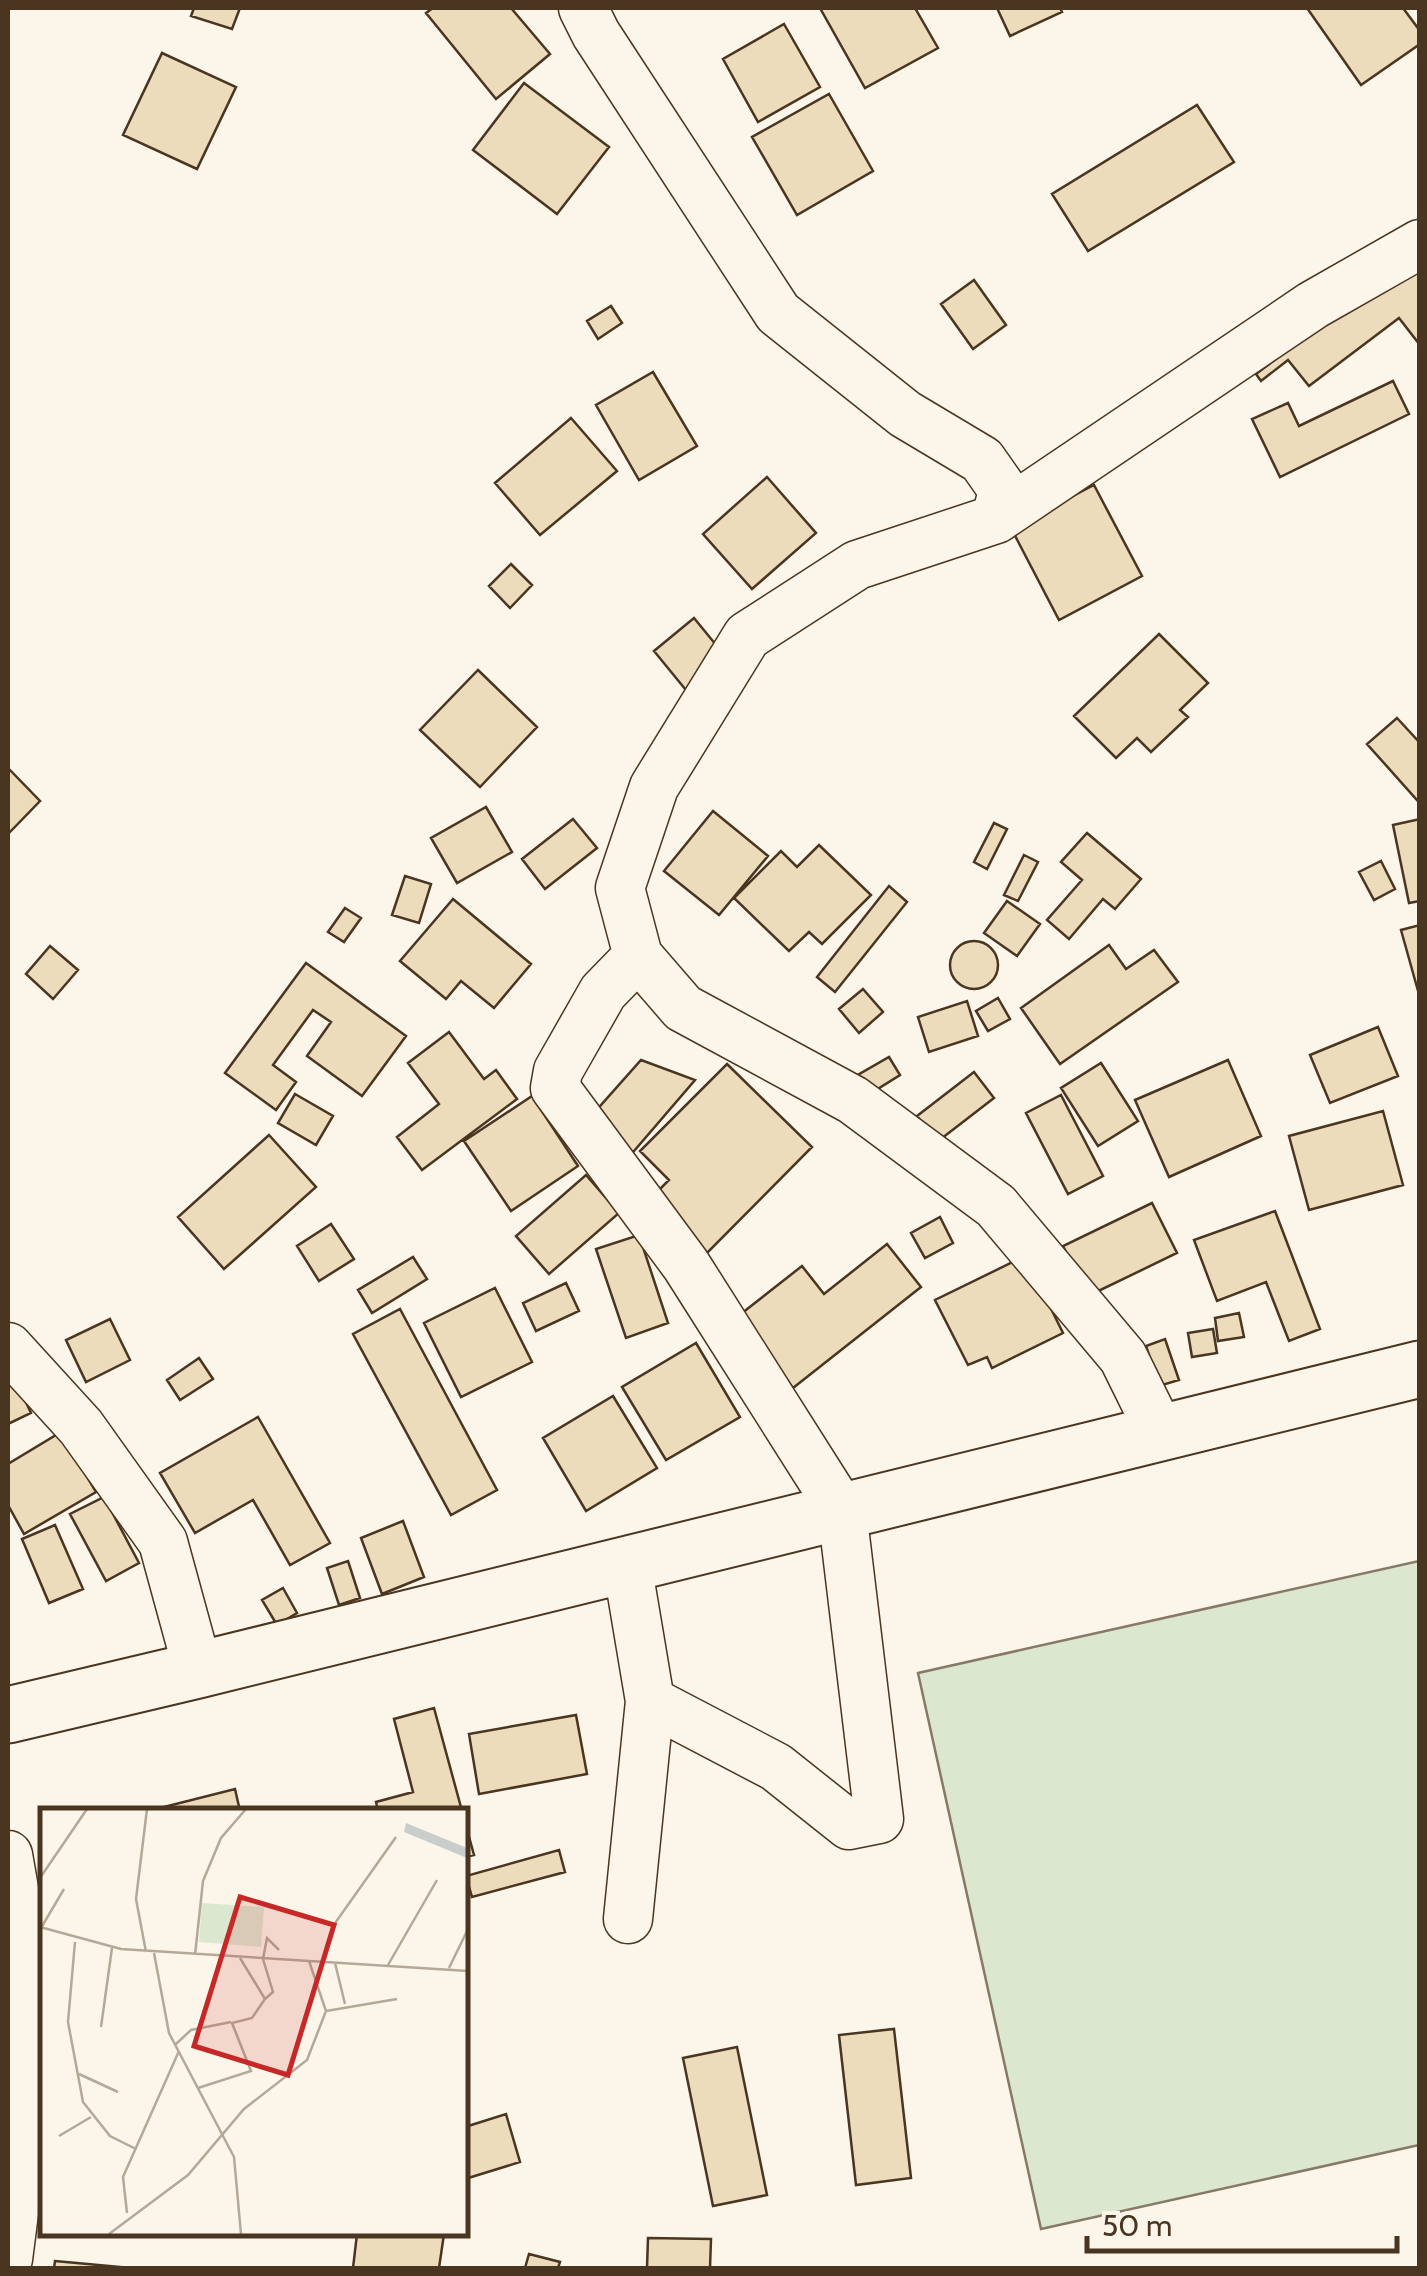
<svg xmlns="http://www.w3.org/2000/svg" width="1427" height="2276" viewBox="0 0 1427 2276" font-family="Cabin,sans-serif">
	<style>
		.green { fill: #dce7d0; stroke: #887966; stroke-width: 2.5 }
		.building { fill: #ecdcbc; stroke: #4a3520; stroke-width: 2.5 }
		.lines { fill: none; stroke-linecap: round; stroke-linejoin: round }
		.minor-casing { stroke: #4a3520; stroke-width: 51 }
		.major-casing { stroke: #4a3520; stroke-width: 59 }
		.minor { stroke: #fbf6e9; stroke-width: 48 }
		.major { stroke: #fbf6e9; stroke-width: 55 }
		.inset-road { fill: none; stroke: #b4a999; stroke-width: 2.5 }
		.view { fill: #c62828; fill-opacity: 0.15; stroke: #c62828; stroke-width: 5 }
		.inset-edge { fill: none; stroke: #4a3520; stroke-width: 5 }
	</style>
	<rect width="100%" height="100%" fill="#fbf6e9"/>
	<!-- green -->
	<path class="green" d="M1419 1561V2145L1041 2229 918 1673Z"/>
	<!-- building -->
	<path class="building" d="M194 8H240L232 29 191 16Z
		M433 8H511L550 54 496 99 426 13Z
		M820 8H915L938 48 865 88Z
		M997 8H1060L1062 12 1010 36Z
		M1307 8H1403L1420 31V44L1361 85Z
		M784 24 820 87 758 122 723 59Z
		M162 53 236 87 197 169 123 135Z
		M524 83 609 147 557 214 473 150Z
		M829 94 873 171 797 215 752 137Z
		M1197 105 1234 162 1088 251 1052 194Z
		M1420 256V345L1399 318 1309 386 1288 360 1261 381 1256 374 1389 273Z
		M974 280 1006 325 973 349 941 304Z
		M611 306 622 323 598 339 587 321Z
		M653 372 697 446 639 480 596 405Z
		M1393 381 1409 414 1280 477 1252 419 1288 403 1299 426Z
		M571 418 617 471 540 535 495 483Z
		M767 477 816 533 752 589 703 534Z
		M1094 485 1142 576 1059 620 1011 528Z
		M511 564 532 585 510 608 489 586Z
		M694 618 730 662 690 695 654 651Z
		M1159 634 1208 683 1180 710 1188 717 1151 752 1137 738 1116 758 1074 716Z
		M478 670 537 727 480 787 420 730Z
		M1397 718 1420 743V798L1417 800 1367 744Z
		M8 768 40 801 8 834Z
		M486 807 512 852 457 883 431 838Z
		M713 811 768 856 719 915 664 871Z
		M573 819 597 848 545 889 522 859Z
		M1420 819V901L1409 903 1393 825Z
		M994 823 1007 829 987 869 974 862Z
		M1087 833 1141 879 1115 909 1103 899 1069 939 1047 920 1082 880 1061 862Z
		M819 845 871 895 822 944 809 932 789 951 734 898 781 851 797 867Z
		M1024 855 1038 862 1018 901 1004 895Z
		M1381 861 1395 889 1374 900 1359 872Z
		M405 876 431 884 419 923 392 915Z
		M889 886 907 902 835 992 817 977Z
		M453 899 531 964 494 1008 461 981 446 999 400 961Z
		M1007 901 1040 924 1017 956 984 933Z
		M345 908 361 918 344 942 328 932Z
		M1420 925V998L1401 930Z
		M950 965a24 24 0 1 1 48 0a24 24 0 1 1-48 0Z
		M1109 945 1126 969 1154 950 1178 982 1060 1064 1021 1008Z
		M50 946 78 970 53 999 26 974Z
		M306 963 406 1036 362 1096 307 1056 331 1022 313 1010 273 1065 296 1082 276 1110 225 1073Z
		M863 989 883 1012 859 1033 839 1009Z
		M998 998 1010 1019 988 1031 976 1011Z
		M967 1001 978 1036 929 1052 918 1017Z
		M1378 1027 1398 1076 1330 1103 1310 1055Z
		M449 1032 484 1079 496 1070 517 1099 422 1170 397 1137 439 1104 408 1063Z
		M889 1057 900 1075 868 1095 856 1076Z
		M641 1060 695 1080 628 1158 586 1122Z
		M1228 1060 1261 1136 1169 1177 1135 1100Z
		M1101 1063 1138 1121 1098 1146 1061 1088Z
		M727 1064 812 1147 707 1253 651 1198 669 1180 640 1151Z
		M974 1072 994 1098 937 1142 917 1116Z
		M295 1094 333 1116 316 1145 278 1123Z
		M1061 1095 1103 1176 1068 1194 1026 1113Z
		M532 1096 578 1166 511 1211 464 1141Z
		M1383 1111 1403 1185 1309 1210 1289 1136Z
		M269 1135 316 1187 224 1269 178 1217Z
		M586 1175 619 1213 549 1274 516 1236Z
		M1152 1203 1177 1253 1088 1296 1063 1246Z
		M1275 1211 1320 1329 1289 1341 1266 1282 1217 1301 1194 1240Z
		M940 1217 953 1243 925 1258 911 1233Z
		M331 1224 354 1259 319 1281 297 1246Z
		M639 1235 668 1323 626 1338 596 1249Z
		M887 1244 921 1287 793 1388 737 1317 802 1266 824 1294Z
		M1025 1256 1063 1333 992 1368 987 1357 968 1365 935 1300Z
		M413 1257 427 1279 372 1313 358 1290Z
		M566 1283 579 1311 536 1331 523 1303Z
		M495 1288 532 1362 461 1397 424 1323Z
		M400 1309 497 1490 451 1515 353 1334Z
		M1239 1313 1244 1337 1218 1341 1215 1318Z
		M110 1319 130 1360 86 1382 66 1340Z
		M1213 1329 1217 1353 1192 1357 1188 1333Z
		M1165 1339 1179 1380 1159 1386 1146 1346Z
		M696 1343 740 1417 666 1460 622 1387Z
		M199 1358 213 1379 180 1400 167 1380Z
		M10 1368 31 1413 8 1424V1369Z
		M613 1396 657 1468 586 1511 543 1438Z
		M258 1417 330 1543 290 1565 253 1500 195 1533 160 1473Z
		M61 1432 96 1492 24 1534 8 1505V1464Z
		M104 1497 139 1563 106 1581 70 1514Z
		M403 1521 424 1577 382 1594 361 1538Z
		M55 1525 83 1589 49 1603 22 1539Z
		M348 1561 360 1598 339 1605 327 1568Z
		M283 1588 297 1613 277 1625 262 1600Z
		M434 1708 462 1811H378L376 1802 413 1792 394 1719Z
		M576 1715 587 1774 479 1794 469 1734Z
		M235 1789 240 1811H156V1809Z
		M465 1822 474 1855 465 1857Z
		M559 1850 565 1872 472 1897 466 1876Z
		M894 2029 911 2178 856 2185 839 2035Z
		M737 2047 767 2195 713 2206 683 2058Z
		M506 2114 520 2162 465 2179V2127Z
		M357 2234H444L439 2268H353Z
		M648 2238 711 2239 710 2268H647Z
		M529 2254 560 2262 558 2268H525Z
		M55 2261 131 2268H54Z"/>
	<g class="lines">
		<defs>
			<path id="minor" d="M583 8 596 34 778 313 905 414 982 460 1003 490 996 519 857 565 747 636 654 787 620 888 638 956 683 1008 853 1100 996 1206 1123 1357 1160 1432
				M996 519 1313 305 1420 244
				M638 956 603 992 558 1071 555 1088 686 1265 842 1511 879 1819 849 1825 776 1767 650 1701
				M8 1347 81 1427 163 1542 198 1670
				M627 1564 650 1701 628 1919
				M8 1855 15 1895 29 2097 8 2259"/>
			<path id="major" d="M8 1715 198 1670 1420 1369"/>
		</defs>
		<!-- minor casing -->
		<use href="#minor" class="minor-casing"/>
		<!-- major casing -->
		<use href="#major" class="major-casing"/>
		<!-- minor -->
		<use href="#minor" class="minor"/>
		<!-- major -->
		<use href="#major" class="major"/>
	</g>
	<!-- overview -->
	<g transform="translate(40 1808)">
		<rect width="428" height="428" fill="#fbf6e9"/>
		<path d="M162 95 224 99 221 139 159 134Z" fill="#dce7d0"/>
		<path d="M366 15 427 40V50L364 24Z" fill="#c9cecd"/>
		<path class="inset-road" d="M0 70 47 1M0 119 81 141 428 163M1 120 24 81M35 134 28 214 43 294 70 328 96 341M106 144 96 91 107 1M114 145 129 225 194 349 201 426M155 147 163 73 181 30 206 1M284 154 293 118 356 29M295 155 305 196M348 157 397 72M409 160 428 121M225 191 233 184 223 151 227 130 239 142M286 203 357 191M61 219 72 140M136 236 151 222 191 214M39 266 78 284M158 280 211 263 192 215 212 210 225 191 200 150M19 328 51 309M87 405 83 369 139 243M69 426 148 367 204 301 267 252 286 203 269 153"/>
		<path class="view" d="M200 89 294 117 248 267 154 238Z"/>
		<rect width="428" height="428" class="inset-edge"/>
	</g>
	<!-- border -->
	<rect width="1427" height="2276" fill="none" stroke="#4a3520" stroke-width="20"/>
	<!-- scale -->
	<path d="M1087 2236v15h310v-15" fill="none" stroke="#4a3520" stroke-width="5"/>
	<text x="1102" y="2236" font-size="30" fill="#4a3520" stroke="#fbf6e9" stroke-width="8" paint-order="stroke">50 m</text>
</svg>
